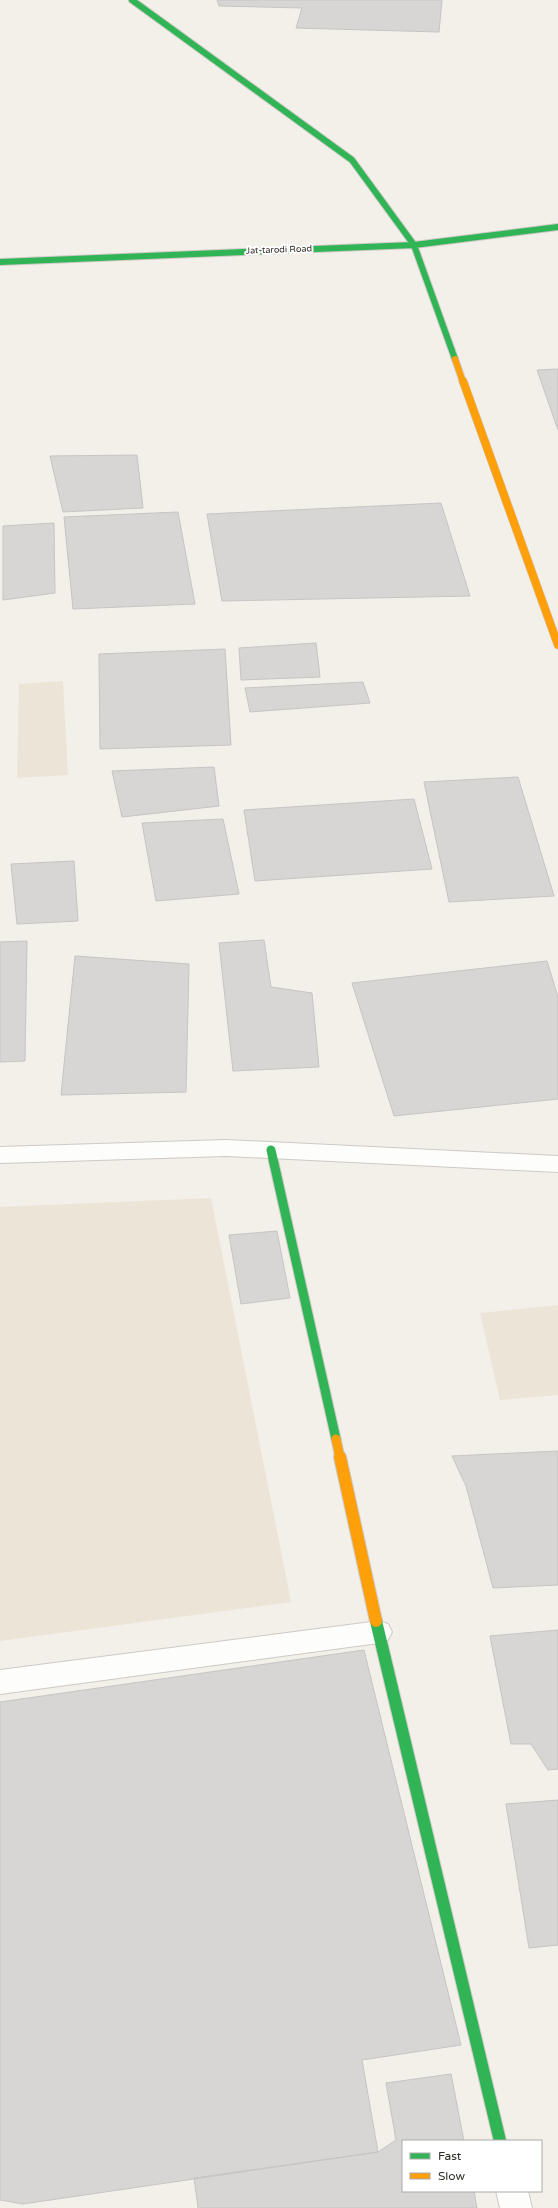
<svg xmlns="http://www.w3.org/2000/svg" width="558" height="2208" viewBox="0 0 558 2208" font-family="'Varela Round',sans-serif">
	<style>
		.built { fill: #ede4d8 }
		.building { fill: #d7d6d5; stroke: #c5c5c4 }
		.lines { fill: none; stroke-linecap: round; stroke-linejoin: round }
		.street-casing { stroke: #cdcac6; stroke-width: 2 }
		.fast-far2-casing { stroke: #cdcac6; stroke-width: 8 }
		.fast-far1-casing { stroke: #cdcac6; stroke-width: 11 }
		.fast-casing { stroke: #cdcac6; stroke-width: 14 }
		.slow-far3-casing { stroke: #cdcac6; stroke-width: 8 }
		.slow-far2-casing { stroke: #cdcac6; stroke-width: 9 }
		.slow-far1-casing { stroke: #cdcac6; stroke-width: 11 }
		.slow-casing { stroke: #cdcac6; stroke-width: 14 }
		.street { fill: #fdfdfc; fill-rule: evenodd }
		.fast-far2 { stroke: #30b455; stroke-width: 6 }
		.fast-far1 { stroke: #30b455; stroke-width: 9 }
		.fast { stroke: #30b455; stroke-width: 12 }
		.slow-far3 { stroke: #ff9f0a; stroke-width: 6 }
		.slow-far2 { stroke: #ff9f0a; stroke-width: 8 }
		.slow-far1 { stroke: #ff9f0a; stroke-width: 9 }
		.slow { stroke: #ff9f0a; stroke-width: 12 }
		.labels { text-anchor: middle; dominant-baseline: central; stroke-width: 4; stroke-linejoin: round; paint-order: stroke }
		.far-street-label { font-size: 9px; fill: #2f2c28; stroke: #fff }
	</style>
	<rect width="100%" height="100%" fill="#f3efe9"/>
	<!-- built -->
	<path class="built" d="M63 681 68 775 17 778 19 684Z
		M211 1198 291 1602 0 1641V1207Z
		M558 1305V1395L500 1400 480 1313Z"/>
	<!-- building -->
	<path class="building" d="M217 0H442L439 32 296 28 302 8 219 6Z
		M558 369V430L537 370Z
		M137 455 143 508 63 512 50 456Z
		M441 503 470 596 222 601 207 514Z
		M178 512 195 604 73 609 64 517Z
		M54 523 55 593 3 600V526Z
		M316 643 320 677 241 680 239 648Z
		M225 649 231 745 100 749 99 654Z
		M363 682 370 703 250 712 245 688Z
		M214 767 219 806 122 817 112 771Z
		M518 777 554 896 449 902 424 782Z
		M414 799 432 869 255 881 244 810Z
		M223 819 239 894 156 901 142 823Z
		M74 861 78 921 17 924 11 864Z
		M264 940 271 987 312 993 319 1067 233 1071 219 943Z
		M27 941 25 1061 0 1062V942Z
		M75 956 189 964 186 1092 61 1095Z
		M547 961 558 997V1099L394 1116 352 983Z
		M277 1231 290 1298 241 1304 229 1235Z
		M558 1451V1585L493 1588 466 1486 452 1456Z
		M558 1630V1769L548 1770 531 1744H511L490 1636Z
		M364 1650 461 2045 362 2060 378 2152 23 2204 0 2200V1702Z
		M558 1800V1945L529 1948 506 1804Z
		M451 2074 464 2141H403V2191H474L477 2208H198L194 2178 378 2152 396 2140 386 2083Z"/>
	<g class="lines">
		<defs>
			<path id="street" d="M226 1140 558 1156V1172L226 1156 0 1163V1147Z
				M379 1621 388 1624 392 1632 388 1640 379 1643 0 1694V1670Z
				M496 2191H528L532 2208H500Z"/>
			<path id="fast-far2" d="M132 0 352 160 414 245 455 359
				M0 262 414 245 558 227"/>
			<path id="fast-far1" d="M271 1150 336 1439"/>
			<path id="fast" d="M376 1621 500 2141"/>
			<path id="slow-far3" d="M455 359 463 382"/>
			<path id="slow-far2" d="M463 381 558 645"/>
			<path id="slow-far1" d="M336 1439 340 1458"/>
			<path id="slow" d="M340 1457 376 1621"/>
		</defs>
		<!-- street casing -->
		<use href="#street" class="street-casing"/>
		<!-- fast-far2 casing -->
		<use href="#fast-far2" class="fast-far2-casing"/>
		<!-- fast-far1 casing -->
		<use href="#fast-far1" class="fast-far1-casing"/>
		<!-- fast casing -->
		<use href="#fast" class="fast-casing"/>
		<!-- slow-far3 casing -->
		<use href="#slow-far3" class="slow-far3-casing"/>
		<!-- slow-far2 casing -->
		<use href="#slow-far2" class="slow-far2-casing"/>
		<!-- slow-far1 casing -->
		<use href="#slow-far1" class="slow-far1-casing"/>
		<!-- slow casing -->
		<use href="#slow" class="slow-casing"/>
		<!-- street -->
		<use href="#street" class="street"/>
		<!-- fast-far2 -->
		<use href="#fast-far2" class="fast-far2"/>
		<!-- fast-far1 -->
		<use href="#fast-far1" class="fast-far1"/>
		<!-- fast -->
		<use href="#fast" class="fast"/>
		<!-- slow-far3 -->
		<use href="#slow-far3" class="slow-far3"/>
		<!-- slow-far2 -->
		<use href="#slow-far2" class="slow-far2"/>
		<!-- slow-far1 -->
		<use href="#slow-far1" class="slow-far1"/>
		<!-- slow -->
		<use href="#slow" class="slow"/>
	</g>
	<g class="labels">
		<!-- far-street labels -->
		<g class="far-street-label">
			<text transform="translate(279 250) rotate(-2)">Jat-tarodi Road</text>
		</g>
	</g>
	<!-- legend -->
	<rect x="402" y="2140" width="140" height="52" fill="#ffffff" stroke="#acaba9"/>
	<rect x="410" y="2153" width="20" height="6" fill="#30b455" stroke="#acaba9"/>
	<text x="438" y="2160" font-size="12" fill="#2f2c28">Fast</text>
	<rect x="410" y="2173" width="20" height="6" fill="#ff9f0a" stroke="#acaba9"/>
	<text x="438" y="2180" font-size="12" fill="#2f2c28">Slow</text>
</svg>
